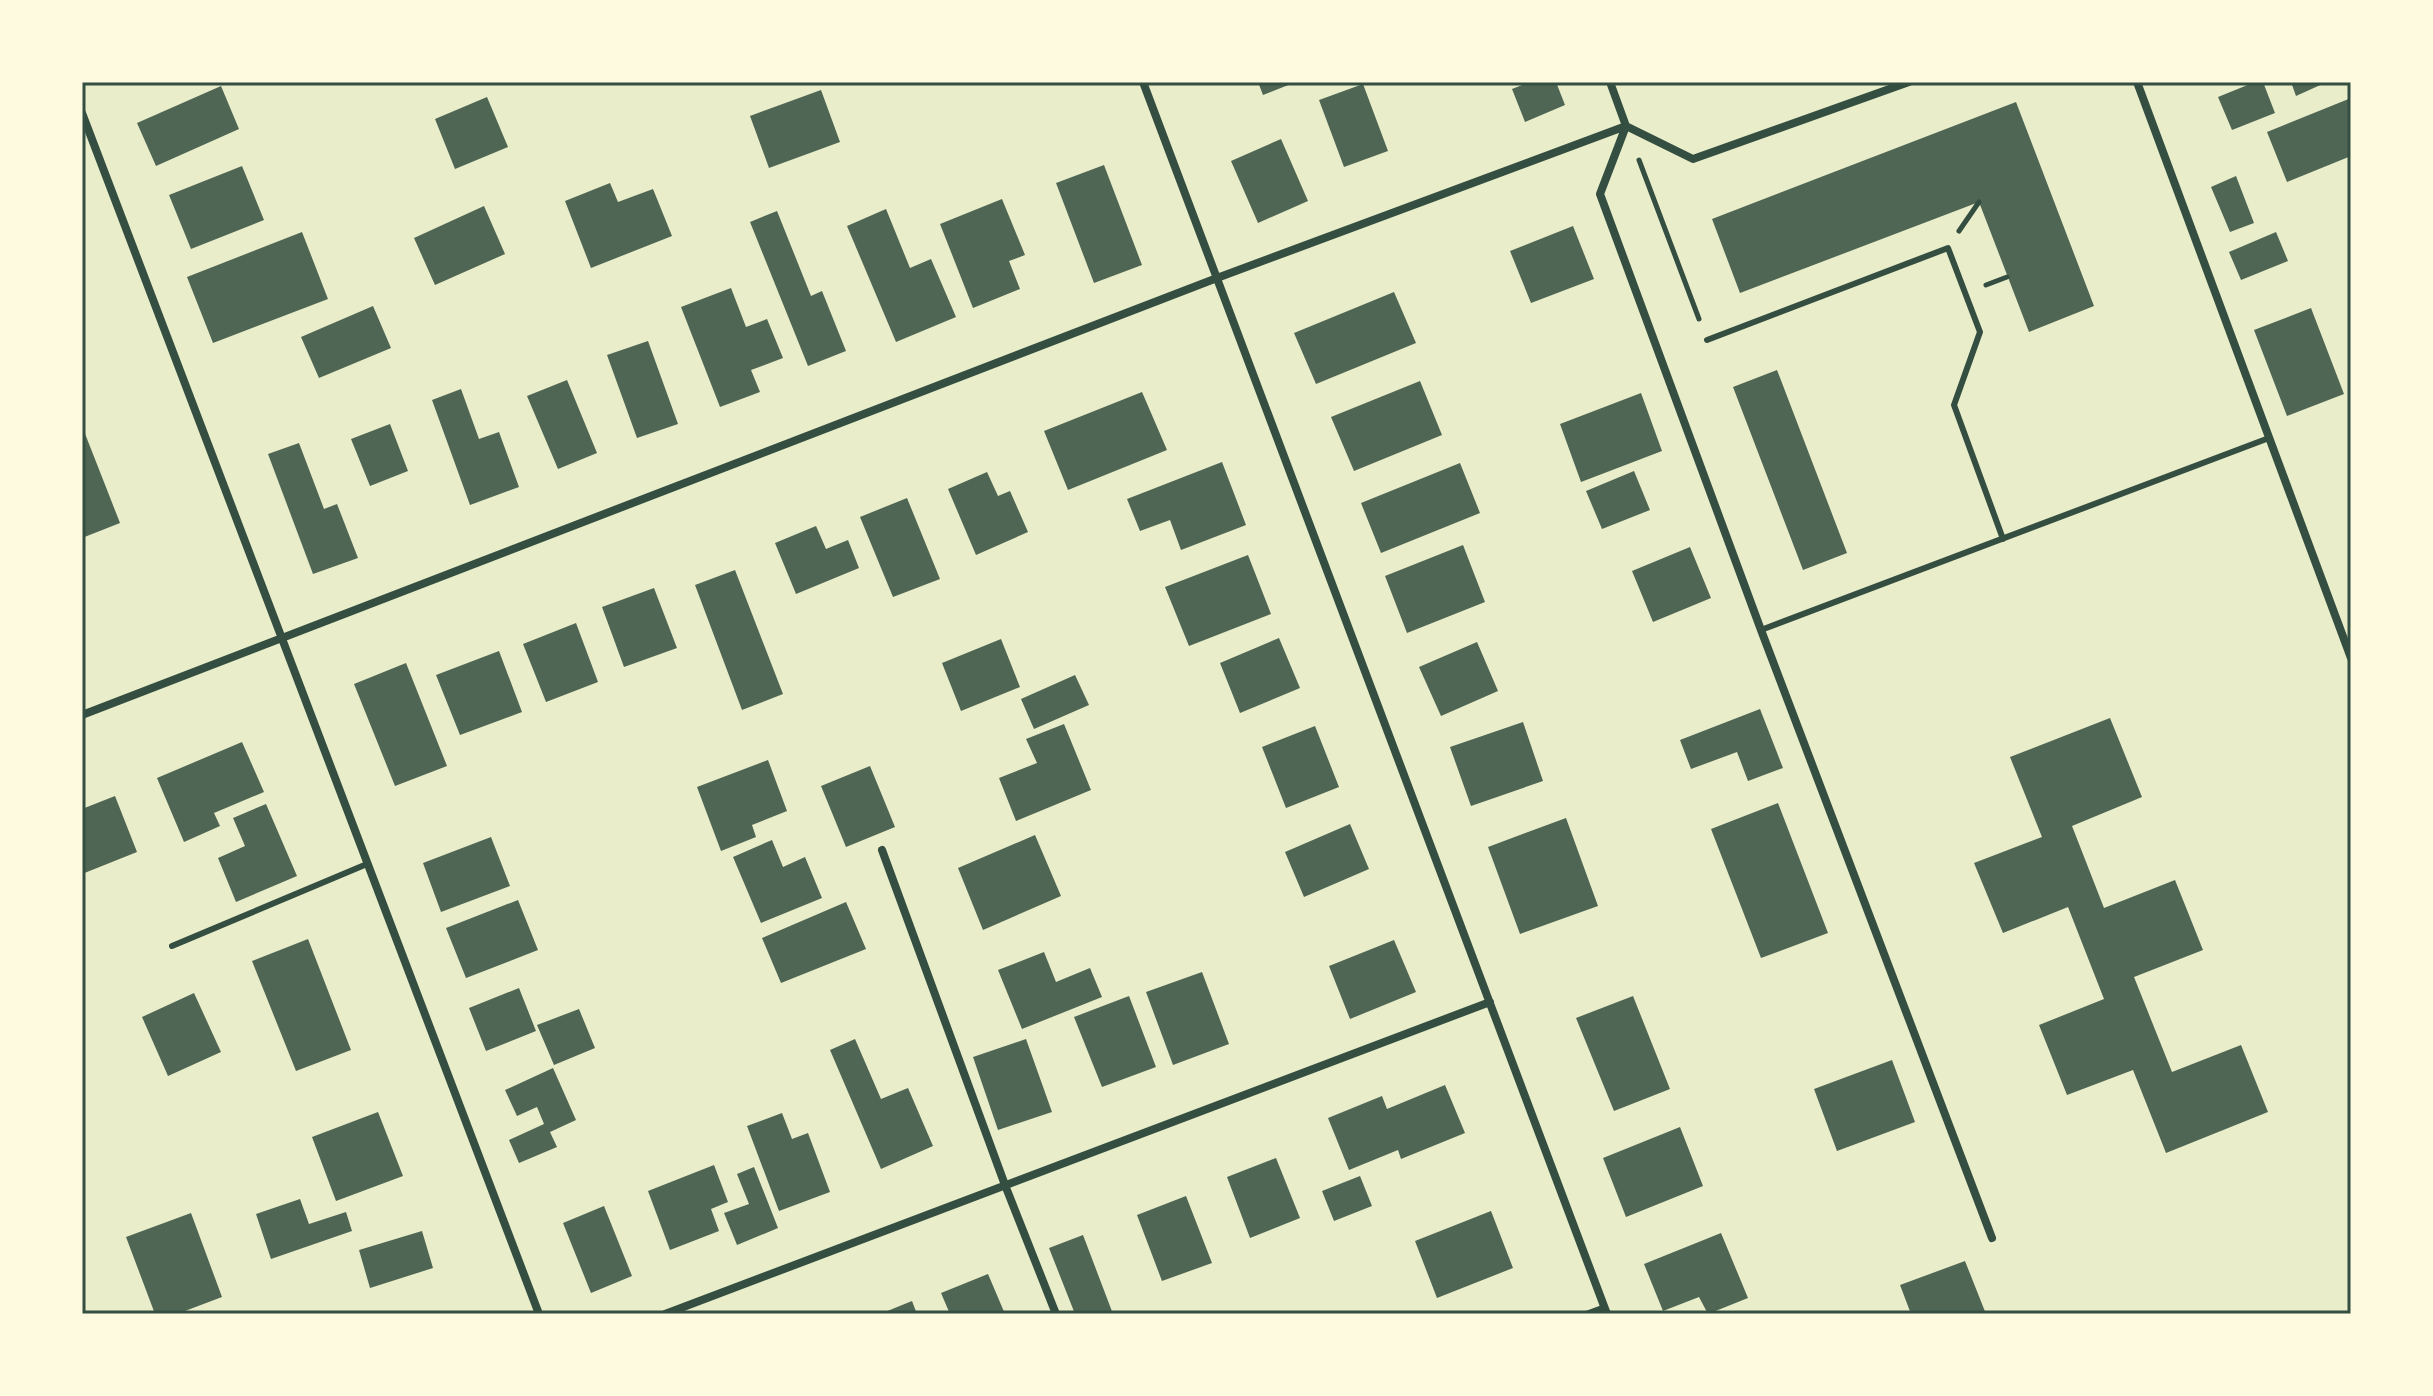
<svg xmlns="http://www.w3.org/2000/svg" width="2433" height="1396" viewBox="0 0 2433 1396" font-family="'Open Sans',sans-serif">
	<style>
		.building { fill: #4f6655 }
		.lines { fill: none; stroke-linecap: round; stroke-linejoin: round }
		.path { stroke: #344e41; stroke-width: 5 }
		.service { stroke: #344e41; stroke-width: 6 }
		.minor { stroke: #344e41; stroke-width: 8 }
		.neatline { fill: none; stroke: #344e41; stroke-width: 3 }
	</style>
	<rect width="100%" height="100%" fill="#e9edc9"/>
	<!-- building -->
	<path class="building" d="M1258 82H1296L1263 95Z
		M1530 82H1556L1565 105 1525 122 1512 89Z
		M2255 82H2263L2275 113 2232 130 2218 97Z
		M2291 82H2327L2296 96Z
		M1363 84 1388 151 1344 167 1319 100Z
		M221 86 239 129 156 166 137 123Z
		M821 90 840 142 769 168 750 116Z
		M487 97 508 147 455 169 435 119Z
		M2351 98V156L2287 182 2267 132Z
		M2016 102 2094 306 2029 332 1979 202 1740 293 1712 219Z
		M1281 139 1308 201 1258 223 1231 161Z
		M1104 165 1142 265 1094 283 1056 183Z
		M242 166 264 220 191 249 169 195Z
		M2236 176 2254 223 2230 232 2211 187Z
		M610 183 618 202 653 189 672 236 591 268 565 201Z
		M1002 199 1025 255 1009 261 1020 289 973 308 940 224Z
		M484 206 505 254 435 285 414 238Z
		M886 209 910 268 931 259 956 317 896 342 847 226Z
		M777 211 811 296 822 291 846 351 808 366 750 222Z
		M1573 226 1594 279 1531 303 1510 251Z
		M302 232 328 299 213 343 187 277Z
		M2276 232 2288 261 2241 280 2229 252Z
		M731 288 746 327 767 319 783 358 751 370 760 392 720 407 681 307Z
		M1394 292 1416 343 1316 384 1294 333Z
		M373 306 391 348 319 378 301 337Z
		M2311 308 2344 394 2287 416 2254 330Z
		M648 341 678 424 637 438 607 355Z
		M1777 370 1847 553 1803 570 1733 387Z
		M567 380 597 453 558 469 527 396Z
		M1420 381 1442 435 1354 471 1331 417Z
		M461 389 479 439 499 432 519 487 470 505 432 400Z
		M1142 392 1167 450 1068 490 1044 431Z
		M1641 393 1662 451 1581 482 1560 424Z
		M390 424 408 471 370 486 351 439Z
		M82 426 120 523 82 538Z
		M299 443 324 509 337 504 358 558 313 574 268 454Z
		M1222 462 1246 525 1181 550 1170 520 1140 531 1127 499Z
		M1460 463 1480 513 1381 553 1361 503Z
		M1634 471 1650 510 1602 529 1586 491Z
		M987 472 998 496 1010 491 1028 532 976 555 948 489Z
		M907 498 940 579 893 597 860 517Z
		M816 526 826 549 848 540 859 568 796 594 775 543Z
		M1463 545 1485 602 1407 633 1385 576Z
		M1690 547 1711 598 1653 622 1632 571Z
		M1248 555 1271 614 1189 646 1165 587Z
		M735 570 783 694 742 710 695 585Z
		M654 588 677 648 624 667 602 607Z
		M576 623 598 682 546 702 523 644Z
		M1279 638 1300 688 1240 713 1220 663Z
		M1001 639 1020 687 961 711 942 663Z
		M1477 642 1498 691 1441 716 1419 667Z
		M499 651 522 712 460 735 436 675Z
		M406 663 447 766 395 786 354 684Z
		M1075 675 1089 705 1034 729 1021 699Z
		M1760 709 1783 768 1748 781 1737 752 1691 769 1680 740Z
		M2110 718 2142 797 2072 826 2104 908 2175 880 2203 950 2134 977 2172 1072 2241 1045 2268 1112 2166 1153 2133 1070 2067 1095 2039 1025 2104 999 2068 907 2003 933 1974 863 2042 837 2010 757Z
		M1523 722 1543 781 1471 806 1450 747Z
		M1064 724 1091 790 1016 821 999 778 1037 763 1026 739Z
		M1315 726 1339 787 1286 808 1262 747Z
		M242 742 264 792 214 813 220 826 184 842 157 778Z
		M768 760 787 811 752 825 756 837 721 851 697 787Z
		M870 766 895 827 846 847 821 786Z
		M115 796 137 852 82 874V809Z
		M1778 803 1828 933 1761 958 1711 829Z
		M266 804 297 876 236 902 218 858 245 846 233 818Z
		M1566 818 1598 906 1520 934 1488 847Z
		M1350 824 1369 869 1304 897 1285 852Z
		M1035 835 1061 896 983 930 958 868Z
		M491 837 510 886 441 912 423 863Z
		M772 840 783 867 805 857 822 898 761 923 733 857Z
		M518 900 538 950 466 978 446 928Z
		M846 902 866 949 781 983 762 938Z
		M308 939 351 1050 296 1071 252 961Z
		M1394 940 1416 992 1350 1019 1329 966Z
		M1044 952 1056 982 1090 968 1102 997 1022 1029 998 970Z
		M1202 972 1229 1044 1173 1065 1146 992Z
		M519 988 536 1031 486 1051 469 1008Z
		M194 993 221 1052 168 1076 142 1017Z
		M1129 996 1156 1067 1102 1087 1074 1017Z
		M1633 996 1670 1089 1614 1111 1576 1018Z
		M579 1009 595 1048 554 1065 537 1025Z
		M855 1039 881 1099 908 1088 933 1146 881 1169 830 1050Z
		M1026 1039 1052 1112 998 1130 973 1057Z
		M1892 1060 1915 1122 1837 1151 1814 1089Z
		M553 1068 576 1120 550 1132 557 1147 519 1163 509 1140 544 1124 537 1107 517 1116 505 1090Z
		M1445 1085 1465 1133 1401 1159 1398 1150 1349 1170 1328 1118 1382 1096 1387 1109Z
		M378 1112 403 1176 336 1201 312 1137Z
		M782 1113 792 1139 808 1133 830 1192 779 1211 747 1126Z
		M1680 1127 1703 1186 1626 1217 1603 1158Z
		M1276 1158 1300 1218 1250 1238 1227 1177Z
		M714 1165 728 1202 711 1209 719 1231 670 1250 648 1191Z
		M754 1167 778 1228 737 1245 724 1213 749 1204 737 1174Z
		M1360 1176 1372 1206 1334 1221 1322 1191Z
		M1186 1196 1212 1263 1162 1281 1137 1215Z
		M300 1199 309 1224 346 1212 352 1231 271 1259 256 1214Z
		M604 1206 632 1276 591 1293 563 1223Z
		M1491 1211 1513 1268 1437 1298 1415 1241Z
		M191 1213 222 1297 177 1314H155L126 1237Z
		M422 1231 433 1268 370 1288 359 1250Z
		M1721 1233 1748 1298 1708 1314 1699 1297 1663 1311 1644 1264Z
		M1083 1235 1113 1314H1075L1049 1248Z
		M1965 1261 1986 1314H1911L1900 1285Z
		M988 1274 1005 1314H950L941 1293Z
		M912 1301 917 1314H880Z"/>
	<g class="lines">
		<!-- path -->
		<path class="path" d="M1639 160 1699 319
			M1959 231 1979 202
			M1986 285 2007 277"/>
		<!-- service -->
		<path class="service" d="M1707 340 1948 248 1980 332 1954 405 2003 539
			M1761 630 2269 438
			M172 946 367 864
			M1586 1314 1605 1307"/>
		<!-- minor -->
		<path class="minor" d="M1143 82 1607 1314
			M1610 82 1626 126 1600 194 1761 630 1992 1238
			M2137 82 2351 658
			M82 113 539 1314
			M82 715 1217 278 1626 126 1693 159 1909 82
			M882 850 1005 1185 1056 1314
			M665 1314 1490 1002"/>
	</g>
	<!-- border -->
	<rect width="2433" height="1396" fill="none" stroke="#fefae0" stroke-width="168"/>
	<rect x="84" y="84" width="2265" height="1228" class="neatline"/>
</svg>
